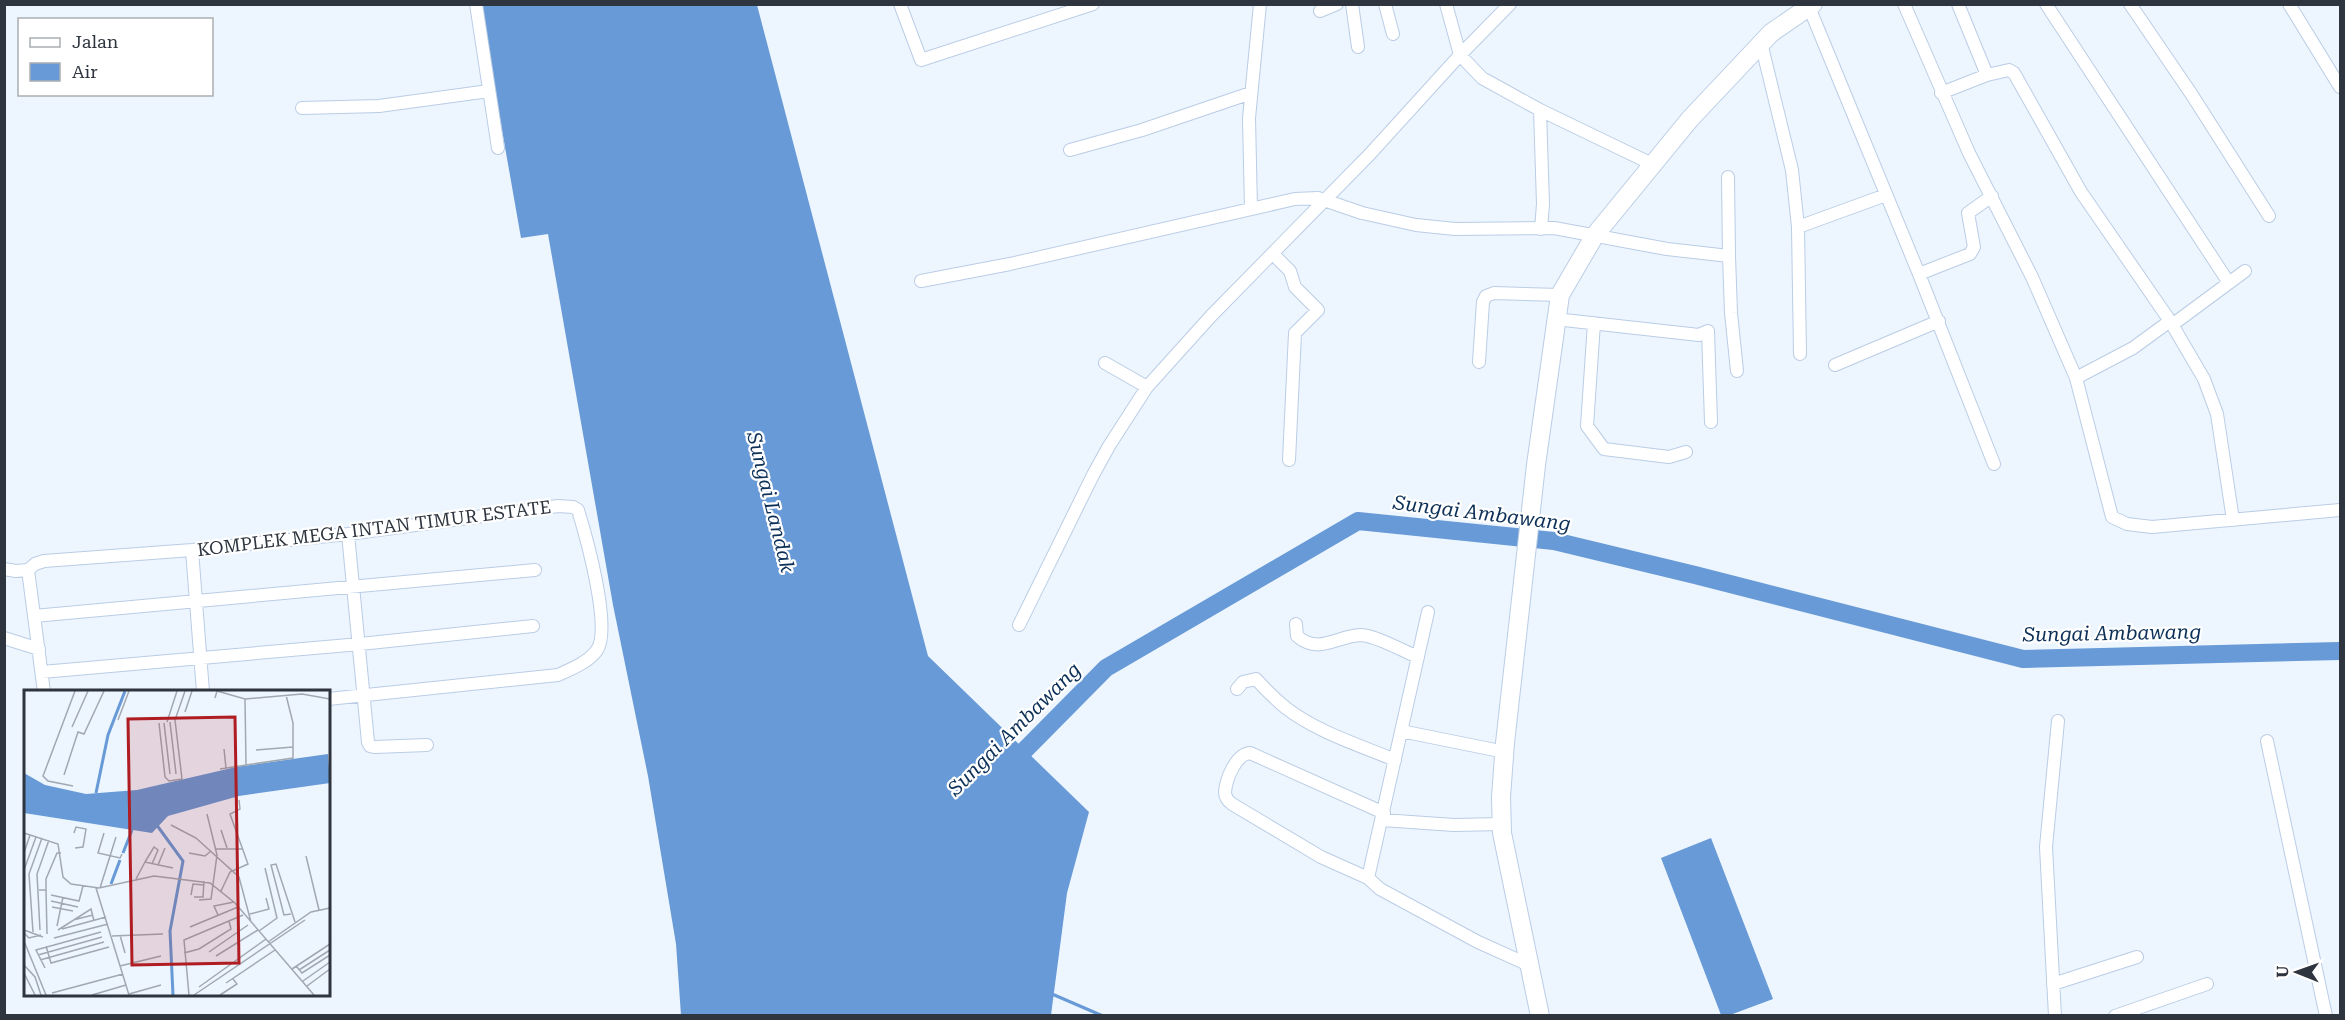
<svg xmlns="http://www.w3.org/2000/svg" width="2345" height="1020" viewBox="0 0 2345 1020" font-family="'Roboto Serif',serif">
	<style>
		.water { fill: #679ad6 }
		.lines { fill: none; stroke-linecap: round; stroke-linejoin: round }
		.stream { stroke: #679ad6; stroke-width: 3 }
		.river { stroke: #679ad6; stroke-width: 18 }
		.minor-casing { stroke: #bacde5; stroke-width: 14 }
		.primary-casing { stroke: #bacde5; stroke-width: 20 }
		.minor { stroke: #fff; stroke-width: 12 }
		.primary { stroke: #fff; stroke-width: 18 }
		.labels { text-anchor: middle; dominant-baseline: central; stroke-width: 4.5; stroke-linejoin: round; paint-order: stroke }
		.street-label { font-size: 18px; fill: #2e353f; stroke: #fff }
		.water-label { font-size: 20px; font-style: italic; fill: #0c3057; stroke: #fff }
		.inset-river { fill: none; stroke: #679ad6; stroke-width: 3 }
		.inset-road { fill: none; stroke: #a1a8b2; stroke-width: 1.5 }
		.view { fill: #af1d22; fill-opacity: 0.15; stroke: #af1d22; stroke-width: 3 }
		.inset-edge { fill: none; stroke: #2e353f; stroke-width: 3 }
	</style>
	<rect width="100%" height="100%" fill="#edf5ff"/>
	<!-- water -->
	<path class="water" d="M480 5H757L928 656 1089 812 1067 893 1051 1015H681L676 944 648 776 613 605 548 234 521 238Z
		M1711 838 1773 999 1730 1015H1721L1661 858Z"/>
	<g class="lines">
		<!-- stream -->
		<path class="stream" d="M1052 994 1103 1016"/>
		<!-- river -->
		<path class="river" d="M1008 767 1106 668 1358 521 1554 541 1695 575 2023 659 2340 651"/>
		<defs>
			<path id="minor" d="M476 4 498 148
				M900 4 921 60 1093 4
				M1352 4 1358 47
				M1385 4 1393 34
				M1446 4 1460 55 1482 78 1540 110 1652 164
				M1904 4 1969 153 2032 277 2076 378 2112 517 2127 524 2152 527 2340 510
				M1958 4 1987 75
				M2046 4 2229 283
				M2130 4 2192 95 2269 216
				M2289 4 2340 87
				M1809 7 1919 274 1994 464
				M1320 11 1337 4
				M1761 43 1792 170 1798 227 1886 195
				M1941 93 1987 75 2009 70 2014 73 2081 192 2170 321 2204 379 2217 414 2233 520
				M302 108 379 106 489 91
				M1540 110 1543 204 1541 229
				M1070 150 1142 130 1251 93
				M1728 177 1729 256
				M1251 209 1249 118 1260 4
				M1798 227 1800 354
				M1273 254 1290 271 1295 287 1318 310 1295 333 1289 460
				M1919 274 1970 254 1974 247 1968 213 1992 196
				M921 281 1010 264 1295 199 1318 198 1362 213 1416 225 1455 229 1554 228 1667 249 1729 256 1731 313 1737 371
				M1555 319 1699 335 1708 331 1711 422
				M1594 323 1587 426 1604 449 1669 457 1686 452
				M2172 325 2245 271
				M1479 362 1483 302 1486 296 1494 293 1560 295
				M1105 363 1147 387
				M1835 365 1939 321
				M2076 378 2133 348 2170 321
				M348 534 368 742 370 746 374 747 427 745
				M192 550 203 692
				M4 569 16 571 28 570
				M28 570 35 564 44 561 192 550 348 534 558 506 573 507 578 510C586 536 612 628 597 650 589 662 571 669 558 675L328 699
				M28 570 44 692
				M1428 612 1368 878 1380 889 1478 942 1529 965
				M34 616 535 570
				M1296 624 1297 636C1319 655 1337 636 1360 635 1375 635 1403 651 1418 657
				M1019 625 1093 475 1109 446 1147 387 1211 316 1370 154 1460 55 1510 4
				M4 638 39 649
				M42 672 360 644 533 626
				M1237 689 1243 682 1256 679C1265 689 1275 699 1286 708 1317 732 1359 745 1395 760
				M1401 731 1505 752
				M2267 741 2326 1016
				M1382 820 1454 825 1502 824
				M1368 878 1321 857 1232 804C1228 801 1225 797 1225 792 1226 779 1236 754 1250 753L1384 813
				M2053 984 2137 957
				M2055 1016 2046 847 2058 721
				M2115 1016 2207 984"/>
			<path id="primary" d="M1540 1016 1502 833 1501 797 1505 743 1536 465 1560 295 1595 235 1690 119 1771 33 1813 4"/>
		</defs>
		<!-- minor casing -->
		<use href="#minor" class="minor-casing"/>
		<!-- primary casing -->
		<use href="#primary" class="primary-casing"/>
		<!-- minor -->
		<use href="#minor" class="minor"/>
		<!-- primary -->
		<use href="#primary" class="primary"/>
	</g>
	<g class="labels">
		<!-- street labels -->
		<g class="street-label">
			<text transform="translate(374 528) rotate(-7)">KOMPLEK MEGA INTAN TIMUR ESTATE</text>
		</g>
		<!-- water labels -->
		<g class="water-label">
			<text transform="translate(771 502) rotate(76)">Sungai Landak</text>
			<text transform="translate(1482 513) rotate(7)">Sungai Ambawang</text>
			<text transform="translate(2112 633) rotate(-1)">Sungai Ambawang</text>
			<text transform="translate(1014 729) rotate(-45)">Sungai Ambawang</text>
		</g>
	</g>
	<!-- overview -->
	<g transform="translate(24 690)">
		<rect width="306" height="306" fill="#edf5ff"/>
		<path d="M304 64 306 93 215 106 144 126 128 143 0 123V83L21 95 62 104 113 100 212 77Z" fill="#679ad6"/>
		<path class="inset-river" d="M72 103 84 45 101 1M132 134 159 171 146 241 149 305M99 163 108 140M87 194 96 170"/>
		<path class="inset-road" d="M191 8 193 1 221 9 278 4 306 9M221 9 222 75M161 22 168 1M94 30 105 1M143 32 153 1M146 32 152 84M135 33 141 87 145 91 158 89 151 30 161 1M140 33 146 84M48 37 64 1M200 59 202 78M232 60 269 57M196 79 269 68V33L262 5M40 85 54 42 60 44 80 1M49 96 24 91 19 86 51 1M147 135 172 148 215 187 227 232M197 140 203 158M0 143 34 154 39 187 47 194 75 198 130 186 186 193 211 213 290 305M50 143 52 137 62 139 59 157 51 158M80 143 74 163 96 168 98 164M191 159H219M0 163 6 145M165 163 181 166 187 161M282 166 295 220M121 172 130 157 134 160 128 174M134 175 141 158M0 180 12 147M112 189 121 172 149 178M72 198 105 305M76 198 92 147M0 199V237M15 200H22L23 244M22 200V189L33 163H37M197 201 206 182 224 174 206 124 216 119 215 110M27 205 55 211 59 196M167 205 169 194 180 195M170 207H179L180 191M175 210 187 209 193 165 183 124M27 211 54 217M28 217 49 221M226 224 245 219 242 208M267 224 260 225 247 175 252 174 271 232M194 225 190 216 210 212M49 230 69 225M33 236 39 207M166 237 214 217M38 239 82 227M0 240 19 247M16 240 13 184 25 150M34 240 67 219 70 231M235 241 253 228 241 178M9 242 5 184 18 148M0 243 5 248 17 245M96 245 101 263M88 246 139 244M30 248 84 234M0 251 22 305M244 252 287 222 306 218M22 256 27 273 85 257M185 262 224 235M160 263 175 259 207 239 205 231M14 265 78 247M192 266 234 240M16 270 80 252M0 275 11 287 17 305M96 276 137 266M272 276 278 283 306 265M21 278 12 260 77 242M268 279 306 254M275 280 306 260M0 283 11 305M279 291 306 272M202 293 251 260M283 296 306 279M175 297 242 249M28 303 99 284M105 304 137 295M68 305 102 295M165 305 160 250 219 225M170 305 281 230M196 305 213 294 209 289"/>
		<path class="view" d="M211 27 215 273 108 275 104 29Z"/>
		<rect width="306" height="306" class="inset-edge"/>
	</g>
	<!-- border -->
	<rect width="2345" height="1020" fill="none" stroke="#2e353f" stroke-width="12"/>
	<!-- legend -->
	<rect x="18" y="18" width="195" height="78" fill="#ffffff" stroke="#abaeb2" stroke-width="1.5"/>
	<rect x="30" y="38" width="30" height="9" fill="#ffffff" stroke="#abaeb2" stroke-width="1.5"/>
	<text x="72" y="48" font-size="18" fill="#2e353f">Jalan</text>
	<rect x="30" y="63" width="30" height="18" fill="#679ad6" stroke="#abaeb2" stroke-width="1.5"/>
	<text x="72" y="78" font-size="18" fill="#2e353f">Air</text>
	<!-- north arrow -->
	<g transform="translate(2297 972) rotate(271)" stroke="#ffffff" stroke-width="4.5" paint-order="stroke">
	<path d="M0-4.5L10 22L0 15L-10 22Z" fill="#2e353f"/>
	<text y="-9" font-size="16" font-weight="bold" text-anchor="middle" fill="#2e353f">U</text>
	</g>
</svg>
